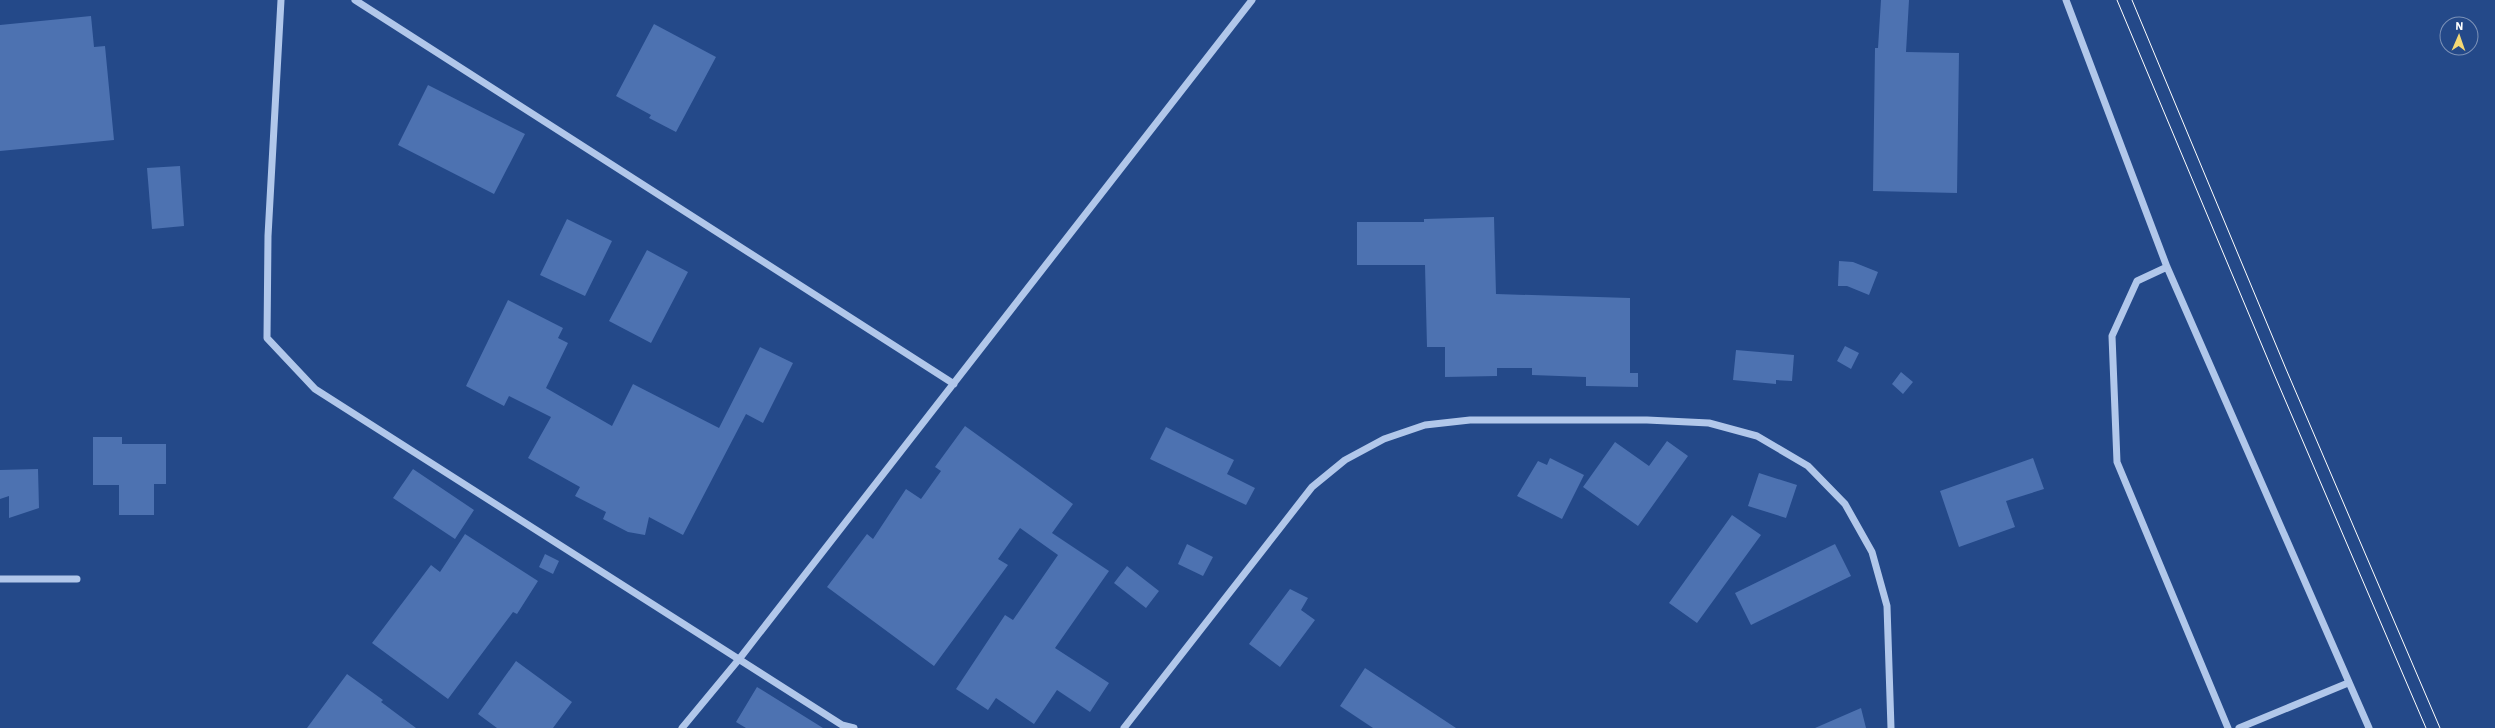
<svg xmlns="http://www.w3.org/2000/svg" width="2495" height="728" viewBox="0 0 2495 728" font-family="'IBM Plex Sans',sans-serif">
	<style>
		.building { fill: #4d72b1 }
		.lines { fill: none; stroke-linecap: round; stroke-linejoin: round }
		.minor { stroke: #b1c7ea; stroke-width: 7 }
		.tram { stroke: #fff; stroke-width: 1 }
	</style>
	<rect width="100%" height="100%" fill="#244989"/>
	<!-- building -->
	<path class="building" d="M1881 0H1909L1906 52 1959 53 1957 193 1873 191 1875 48H1878Z
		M91 16 94 47 105 46 114 140 0 151V25Z
		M654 24 716 57 676 132 649 118 651 115 616 96Z
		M428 85 525 134 494 194 398 145Z
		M180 166 184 226 152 229 147 168Z
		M1494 217 1496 294 1630 298V373H1638V387L1586 386V377L1532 375V368H1497V376L1445 377V347H1427L1425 265H1357V222H1424V219Z
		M567 219 612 241 585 296 540 275Z
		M647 250 688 272 651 343 609 321Z
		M1839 261 1853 262 1878 272 1869 295 1847 286H1838Z
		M508 300 563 328 558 338 568 343 546 388 612 426 633 384 719 428 760 347 793 363 763 423 746 414 683 535 649 517 645 535 628 532 603 519 606 512 575 496 580 487 528 458 551 417 509 396 504 406 466 386Z
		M1845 346 1859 353 1851 369 1837 361Z
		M1736 350 1794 355 1792 381 1776 380V384L1733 380Z
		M1901 372 1913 382 1903 394 1892 384Z
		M965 426 1073 504 1052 533 1109 571 1055 648 1109 683 1090 712 1057 690 1034 724 996 698 988 710 956 689 1005 615 1013 620 1058 555 1020 528 998 559 1008 565 934 666 827 587 867 534 873 539 906 489 921 499 941 471 935 467Z
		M1166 427 1234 460 1227 474 1255 488 1246 505 1150 459Z
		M93 437H122V444H166V484H154V515H119V485H93Z
		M1667 441 1688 456 1638 526 1583 487 1615 442 1649 466Z
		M1550 458 1584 475 1562 519 1517 496 1538 461 1547 465Z
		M2033 458 2044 489 2006 501 2015 527 1959 547 1940 491Z
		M38 469 39 508 9 518V496L0 499V470Z
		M413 469 474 510 455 539 393 498Z
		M1759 473 1797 485 1786 518 1748 506Z
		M1732 515 1761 535 1697 623 1669 603Z
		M465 534 538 581 517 614 513 612 448 699 372 643 431 565 440 572Z
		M1187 544 1213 557 1203 576 1178 564Z
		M1835 544 1851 576 1751 625 1735 593Z
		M545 554 559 561 553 574 539 567Z
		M1127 566 1159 591 1146 608 1114 583Z
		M1290 589 1308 598 1301 610 1315 620 1280 667 1249 644Z
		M516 661 572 702 553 728H497L478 714Z
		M1365 668 1456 728H1373L1340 706Z
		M347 674 383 700 381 702 416 728H307Z
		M757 687 823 728H746L736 722Z
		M1861 708 1866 728H1815Z"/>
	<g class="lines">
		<!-- minor -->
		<path class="minor" d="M281 0 268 236 267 338 315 389 842 725 854 728
			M355 0 954 384
			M2066 0 2167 267 2369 728
			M2167 267 2137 281 2112 336 2117 462 2228 728
			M0 579H77
			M682 728 740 658 1252 0
			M1124 728 1312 487 1345 460 1384 439 1425 425 1470 420H1647L1709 423 1757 436 1808 466 1845 504 1872 552 1887 606 1891 728
			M2239 728 2348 683"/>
		<!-- tram -->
		<path class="tram" d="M2117 0 2274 374 2426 728
			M2132 0 2286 369 2440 728"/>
	</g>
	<!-- north arrow -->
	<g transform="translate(2459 36) rotate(2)"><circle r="19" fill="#244989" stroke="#7c92b8"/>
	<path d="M0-3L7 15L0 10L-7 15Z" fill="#f4d874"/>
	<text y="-6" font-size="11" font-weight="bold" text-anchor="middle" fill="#ffffff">N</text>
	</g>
</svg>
